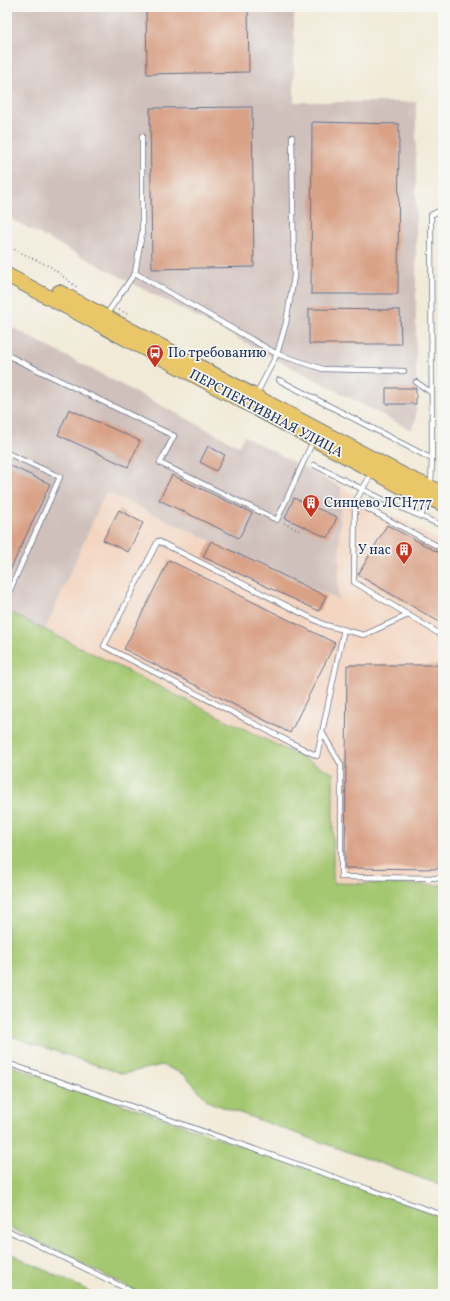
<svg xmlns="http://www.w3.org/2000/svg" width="450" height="1301" viewBox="0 0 450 1301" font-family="Vollkorn,serif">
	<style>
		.built { fill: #f3d4bf }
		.industrial { fill: #cfc0bb }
		.green { fill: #a4c871; stroke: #607c68 }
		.building { fill: #d9a287 }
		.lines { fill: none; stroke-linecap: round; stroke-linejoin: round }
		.service-casing { stroke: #667088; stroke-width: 6 }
		.primary-casing { stroke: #667088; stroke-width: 16 }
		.path { stroke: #667088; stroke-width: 1.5; stroke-dasharray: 1 3; stroke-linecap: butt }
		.service { stroke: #fff; stroke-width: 4.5 }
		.primary { stroke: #e9c769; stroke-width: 14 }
		.labels { text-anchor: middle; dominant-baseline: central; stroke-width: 3.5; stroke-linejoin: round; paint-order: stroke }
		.poi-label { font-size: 14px; fill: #1b2f5e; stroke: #f6f6f2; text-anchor: start }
		.street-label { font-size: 14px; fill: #1b2f5e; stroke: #f6f6f2 }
	</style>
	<rect width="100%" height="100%" fill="#f6f6f2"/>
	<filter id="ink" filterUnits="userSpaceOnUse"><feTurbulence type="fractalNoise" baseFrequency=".025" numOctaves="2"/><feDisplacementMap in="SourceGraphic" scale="8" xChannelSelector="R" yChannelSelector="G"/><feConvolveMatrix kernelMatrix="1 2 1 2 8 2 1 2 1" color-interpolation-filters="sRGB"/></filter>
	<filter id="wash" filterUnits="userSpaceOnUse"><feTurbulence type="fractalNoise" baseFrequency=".012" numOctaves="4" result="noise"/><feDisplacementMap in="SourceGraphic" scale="16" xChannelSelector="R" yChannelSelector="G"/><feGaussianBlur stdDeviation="0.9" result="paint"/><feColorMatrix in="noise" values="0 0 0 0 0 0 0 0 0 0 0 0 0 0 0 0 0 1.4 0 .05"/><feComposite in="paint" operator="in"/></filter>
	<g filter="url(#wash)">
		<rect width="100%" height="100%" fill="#f1ead7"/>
		<!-- built -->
		<path class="built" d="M341 487 443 543V885L333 883V773L45 630 106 492 337 600Z"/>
		<!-- industrial -->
		<path class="industrial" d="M7 7H294V102H416V419L411 430 7 217Z
			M7 325 239 446 244 436 341 487 338 600 106 492 45 630 7 611Z"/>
		<!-- green -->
		<path class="green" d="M7 611 333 773V883L443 885V1186L209 1102 185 1075 162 1065 123 1074 7 1035Z
			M7 1064 443 1216V1294H142L7 1226Z
			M7 1252 95 1294H7Z"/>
		<g id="blocks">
			<!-- building -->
			<path class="building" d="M146 7H248L249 72 147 74Z
				M252 107 254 267 152 269 150 108Z
				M312 122 399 124 398 294H311Z
				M309 309 400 310 401 344H309Z
				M386 388H416V404H386Z
				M69 409 140 441 128 467 58 435Z
				M208 446 225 455 216 471 200 462Z
				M7 464 50 484 7 577Z
				M172 475 252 513 239 538 159 500Z
				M294 498 337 517 328 538 285 518Z
				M119 510 143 523 128 552 103 540Z
				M387 525 443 555V624L358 575Z
				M211 541 326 596 319 611 203 557Z
				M169 560 335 643 290 733 124 649Z
				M347 665H443V869L345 868Z"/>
		</g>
	</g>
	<g filter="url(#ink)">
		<use href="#blocks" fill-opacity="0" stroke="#667088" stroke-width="1"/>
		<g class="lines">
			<defs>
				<path id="service" d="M135 273 277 354 323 369 404 371
					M106 315 135 273 142 233V136
					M7 355 174 436 160 463 277 520 313 441
					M279 380 432 459 431 485
					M416 382 432 393
					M256 395 277 354 286 323 294 276 292 137
					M7 453 60 477 10 590 7 588
					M432 459 431 215 443 209
					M314 465 388 502 443 526
					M355 502 372 473
					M421 517 427 499
					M443 549 355 502 354 582 443 636
					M344 629 317 756 104 646 158 541 325 625 364 635 408 615
					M322 732 341 765V877L443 878
					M7 1063 443 1215
					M7 1230 137 1294"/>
				<path id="primary" d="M7 275 373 471 402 487 443 504
					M59 292 407 477 443 493"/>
			</defs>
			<!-- service casing -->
			<use href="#service" class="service-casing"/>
			<!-- primary casing -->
			<use href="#primary" class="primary-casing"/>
			<!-- path -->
			<path class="path" d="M7 246 51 267 78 288
				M119 310 128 314
				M284 523 302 532"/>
			<!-- service -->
			<use href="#service" class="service"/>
			<!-- primary -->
			<use href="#primary" class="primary"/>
		</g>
	</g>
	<!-- icons -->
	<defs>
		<symbol id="bus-pin" viewBox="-11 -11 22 30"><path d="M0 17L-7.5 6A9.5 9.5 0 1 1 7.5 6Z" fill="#c8321e" stroke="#f6f6f2"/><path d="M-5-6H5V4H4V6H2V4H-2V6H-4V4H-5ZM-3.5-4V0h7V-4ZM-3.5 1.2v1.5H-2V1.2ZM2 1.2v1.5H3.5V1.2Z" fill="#fff"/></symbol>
		<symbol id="building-pin" viewBox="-11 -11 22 30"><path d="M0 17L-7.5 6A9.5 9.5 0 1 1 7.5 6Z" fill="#c8321e" stroke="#f6f6f2"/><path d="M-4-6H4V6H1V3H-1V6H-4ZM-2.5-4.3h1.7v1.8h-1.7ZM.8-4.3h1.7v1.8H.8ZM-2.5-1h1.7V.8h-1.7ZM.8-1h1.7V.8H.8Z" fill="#fff"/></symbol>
	</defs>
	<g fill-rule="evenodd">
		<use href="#bus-pin" x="145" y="343" width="20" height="27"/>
		<use href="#building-pin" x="301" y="493" width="20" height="27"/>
		<use href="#building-pin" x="394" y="540" width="20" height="27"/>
	</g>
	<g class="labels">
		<!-- poi labels -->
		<g class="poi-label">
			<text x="168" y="353">По требованию</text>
			<text x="324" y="503">Синцево ЛСН777</text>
			<text x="391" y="550" text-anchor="end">У нас</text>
		</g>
		<!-- street labels -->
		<g class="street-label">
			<text transform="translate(266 414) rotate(28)">ПЕРСПЕКТИВНАЯ УЛИЦА</text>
		</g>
	</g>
	<!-- margin -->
	<rect width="450" height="1301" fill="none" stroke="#f6f6f2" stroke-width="24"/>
</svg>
